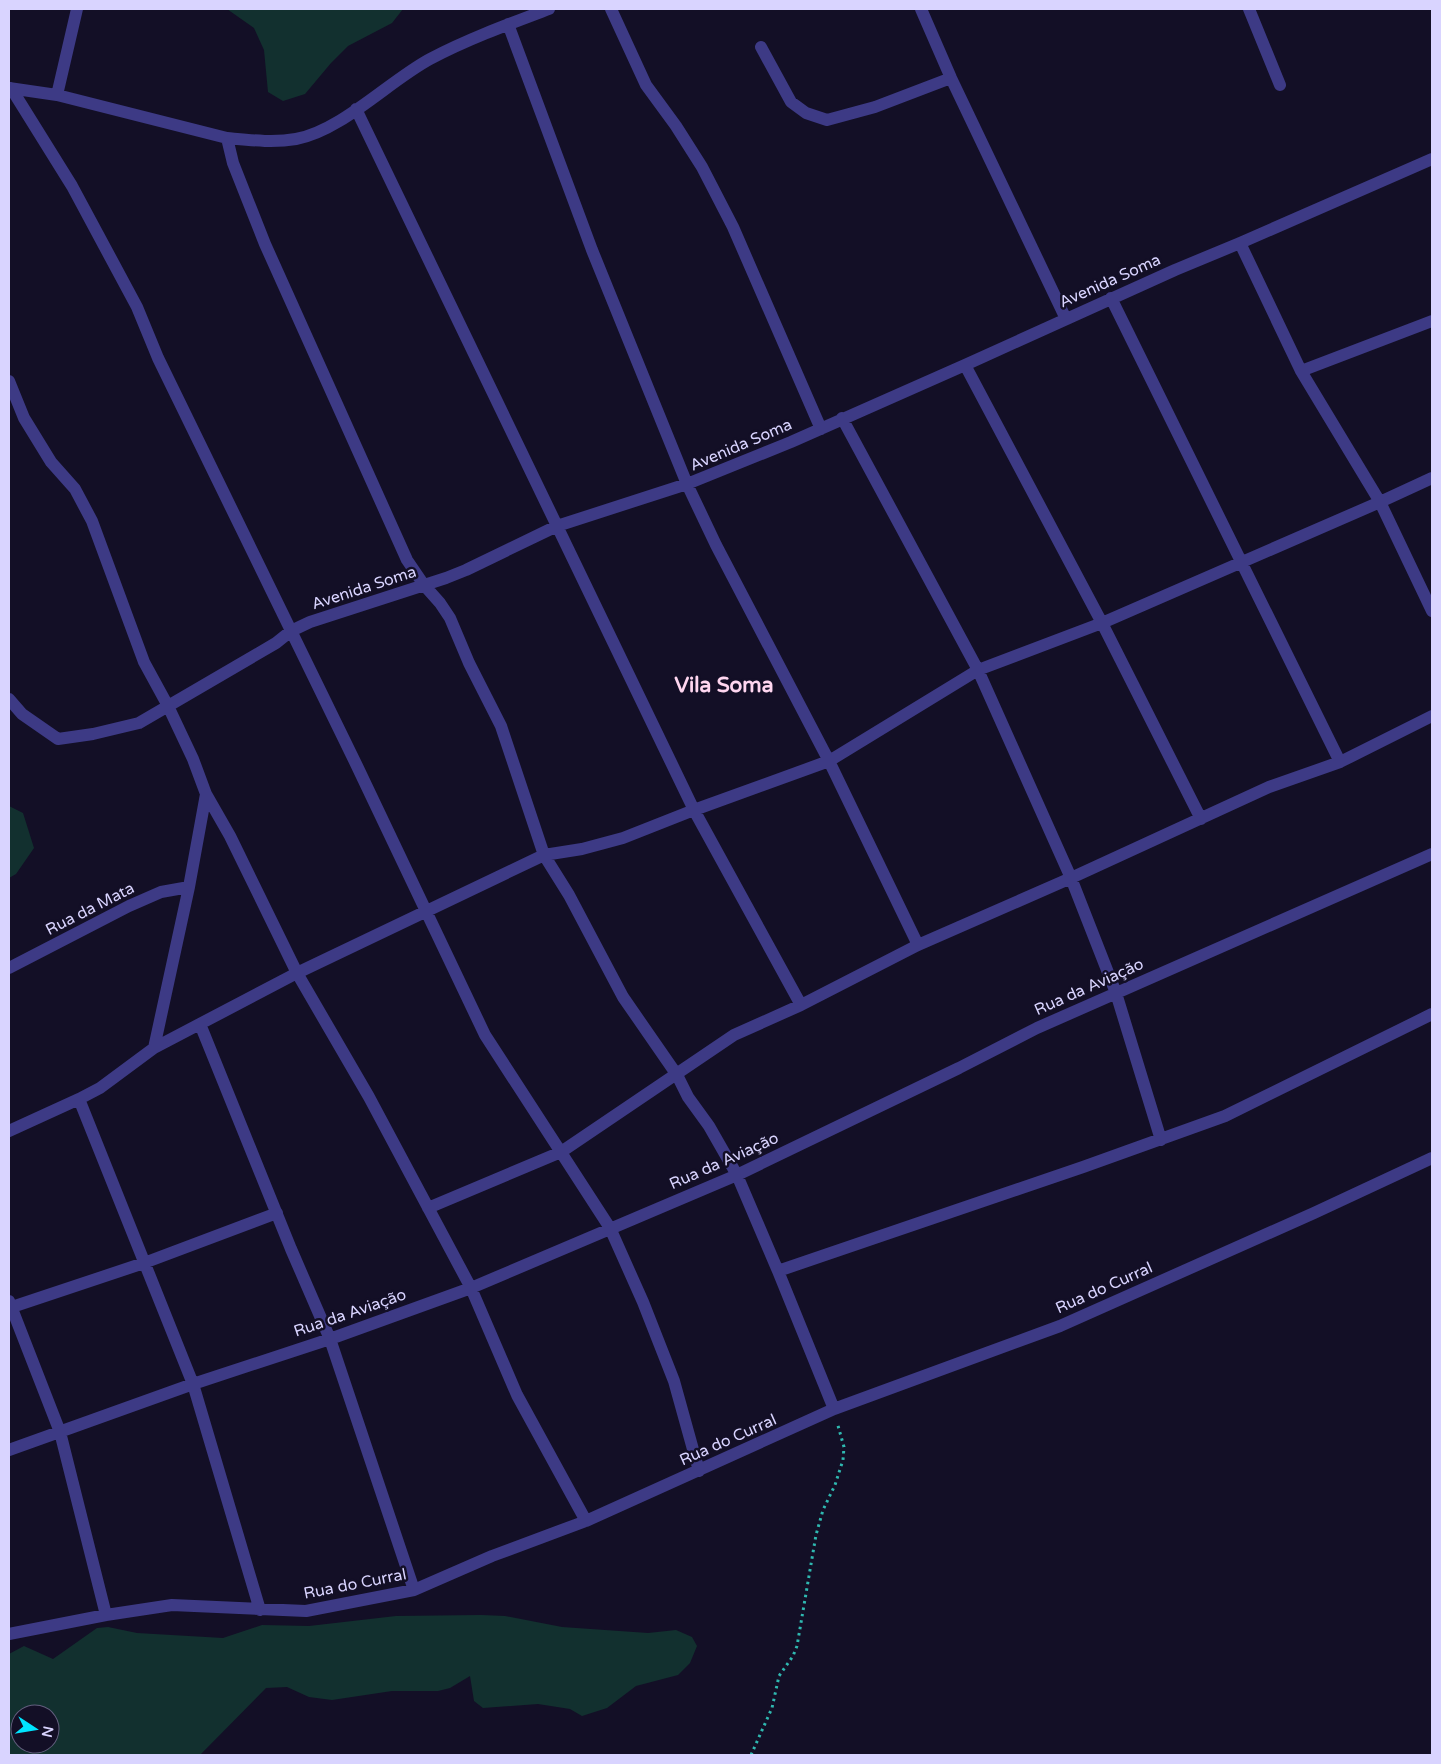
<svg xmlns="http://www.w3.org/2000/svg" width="1441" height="1764" viewBox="0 0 1441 1764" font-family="'Varela Round',sans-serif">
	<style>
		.green { fill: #12302f; fill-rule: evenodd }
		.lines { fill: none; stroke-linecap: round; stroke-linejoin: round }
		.path { stroke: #2fb8b0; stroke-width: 3; stroke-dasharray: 2.5 4; stroke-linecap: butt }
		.street { stroke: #3d3a85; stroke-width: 12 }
		.labels { text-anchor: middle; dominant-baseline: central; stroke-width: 5; stroke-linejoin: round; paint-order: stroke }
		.street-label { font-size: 16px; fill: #d9d4ff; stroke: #130f26 }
		.district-label { font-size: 21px; font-weight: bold; fill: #ffd6f0; stroke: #130f26 }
	</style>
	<rect width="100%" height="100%" fill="#130f26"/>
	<!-- green -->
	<path class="green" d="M227 9H403L392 23 348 46 331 63 305 94 283 101 268 92 264 50 254 28Z
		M9 806 23 813 34 848 16 874 9 878Z
		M481 1615 505 1616 562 1627 648 1633 676 1630 692 1637 697 1646 690 1663 678 1675 636 1686 607 1708 582 1716 570 1709 538 1704 483 1708 474 1701 470 1676 450 1688 438 1691H392L332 1700 309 1697 287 1687 266 1688 200 1755H9V1654L24 1646 53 1659 97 1628 108 1627 137 1633 223 1638 262 1625 309 1626 396 1616ZM20 1714H50V1744H20Z"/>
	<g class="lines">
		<!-- path -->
		<path class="path" d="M751 1755 772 1708 779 1676 793 1656 797 1646 816 1535 823 1510 835 1485 843 1460 844 1447 837 1422"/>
		<!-- street -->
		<path class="street" d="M611 9 646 85 676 126 702 167 733 227 821 429
			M921 9 951 78 1066 319
			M1249 9 1280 85
			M508 24 592 250 687 484 716 545 829 761 918 945
			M761 47 791 102 806 113 827 120 875 107 951 78
			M9 88 57 95 227 138C249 140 273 143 296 139 341 131 389 81 430 59 468 39 509 24 549 9
			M11 88 72 186 137 307 158 358 357 766 485 1035 610 1228 643 1302 674 1381 699 1471
			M57 95 77 9
			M356 109 694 810 801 1005
			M227 138 233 163 265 244 407 560 424 585 440 603 450 618 469 663 501 726 544 855 569 895 623 997 677 1075 688 1097 709 1126 737 1175 778 1271 834 1409
			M1240 243 1301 371 1380 502 1432 611
			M1111 298 1340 762
			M965 365 1102 623 1201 819
			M1301 371 1432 321
			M9 381 24 418 51 462 75 489 92 521 144 662 168 706 193 759 206 794 230 836 297 973 369 1097 471 1288 517 1395 586 1521
			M842 418 978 670 1071 878 1116 993 1161 1140
			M9 699 22 714 58 739 93 734 139 723 276 643 291 631 310 622 446 578 466 570 557 526 687 484 791 442 965 365 1175 270 1240 243 1432 159
			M9 968 129 906 161 892 189 887
			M200 1024 291 1249 330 1339 414 1590
			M154 1048 189 887 206 794
			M79 1099 193 1384 260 1610
			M9 1131 79 1099 100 1088 154 1048 297 973 544 855 582 849 623 838 694 810 829 761 978 670 1102 623 1380 502 1432 478
			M428 1208 561 1152 734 1035 801 1005 918 945 1071 878 1269 787 1340 762 1432 716
			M778 1271 1083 1167 1225 1116 1432 1014
			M9 1301 60 1432 106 1615
			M9 1308 144 1263 277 1213
			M9 1450 193 1384 330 1339 471 1288 737 1175 959 1068 1037 1028 1432 854
			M9 1634 106 1615 172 1605 306 1611 414 1590 492 1556 586 1521 834 1409 1060 1326 1314 1213 1432 1158"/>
	</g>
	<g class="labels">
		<!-- street labels -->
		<g class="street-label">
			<text transform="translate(1110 281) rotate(-24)">Avenida Soma</text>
			<text transform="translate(741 445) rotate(-23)">Avenida Soma</text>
			<text transform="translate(364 588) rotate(-18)">Avenida Soma</text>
			<text transform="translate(90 909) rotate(-27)">Rua da Mata</text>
			<text transform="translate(1089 987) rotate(-24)">Rua da Aviação</text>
			<text transform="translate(724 1161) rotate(-24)">Rua da Aviação</text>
			<text transform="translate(1104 1288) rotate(-24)">Rua do Curral</text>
			<text transform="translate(350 1313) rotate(-19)">Rua da Aviação</text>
			<text transform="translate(728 1440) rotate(-24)">Rua do Curral</text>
			<text transform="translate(355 1584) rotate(-11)">Rua do Curral</text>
		</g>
		<!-- district labels -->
		<g class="district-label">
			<text x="724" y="685">Vila Soma</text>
		</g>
	</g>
	<!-- border -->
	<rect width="1441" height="1764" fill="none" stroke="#d9d4ff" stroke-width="20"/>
	<!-- north arrow -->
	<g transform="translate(35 1729) rotate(102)"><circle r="24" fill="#130f26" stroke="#625e7d"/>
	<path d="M0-4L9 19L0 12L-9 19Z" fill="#00e5ff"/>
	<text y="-8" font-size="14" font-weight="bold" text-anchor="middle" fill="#d9d4ff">N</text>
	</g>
</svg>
